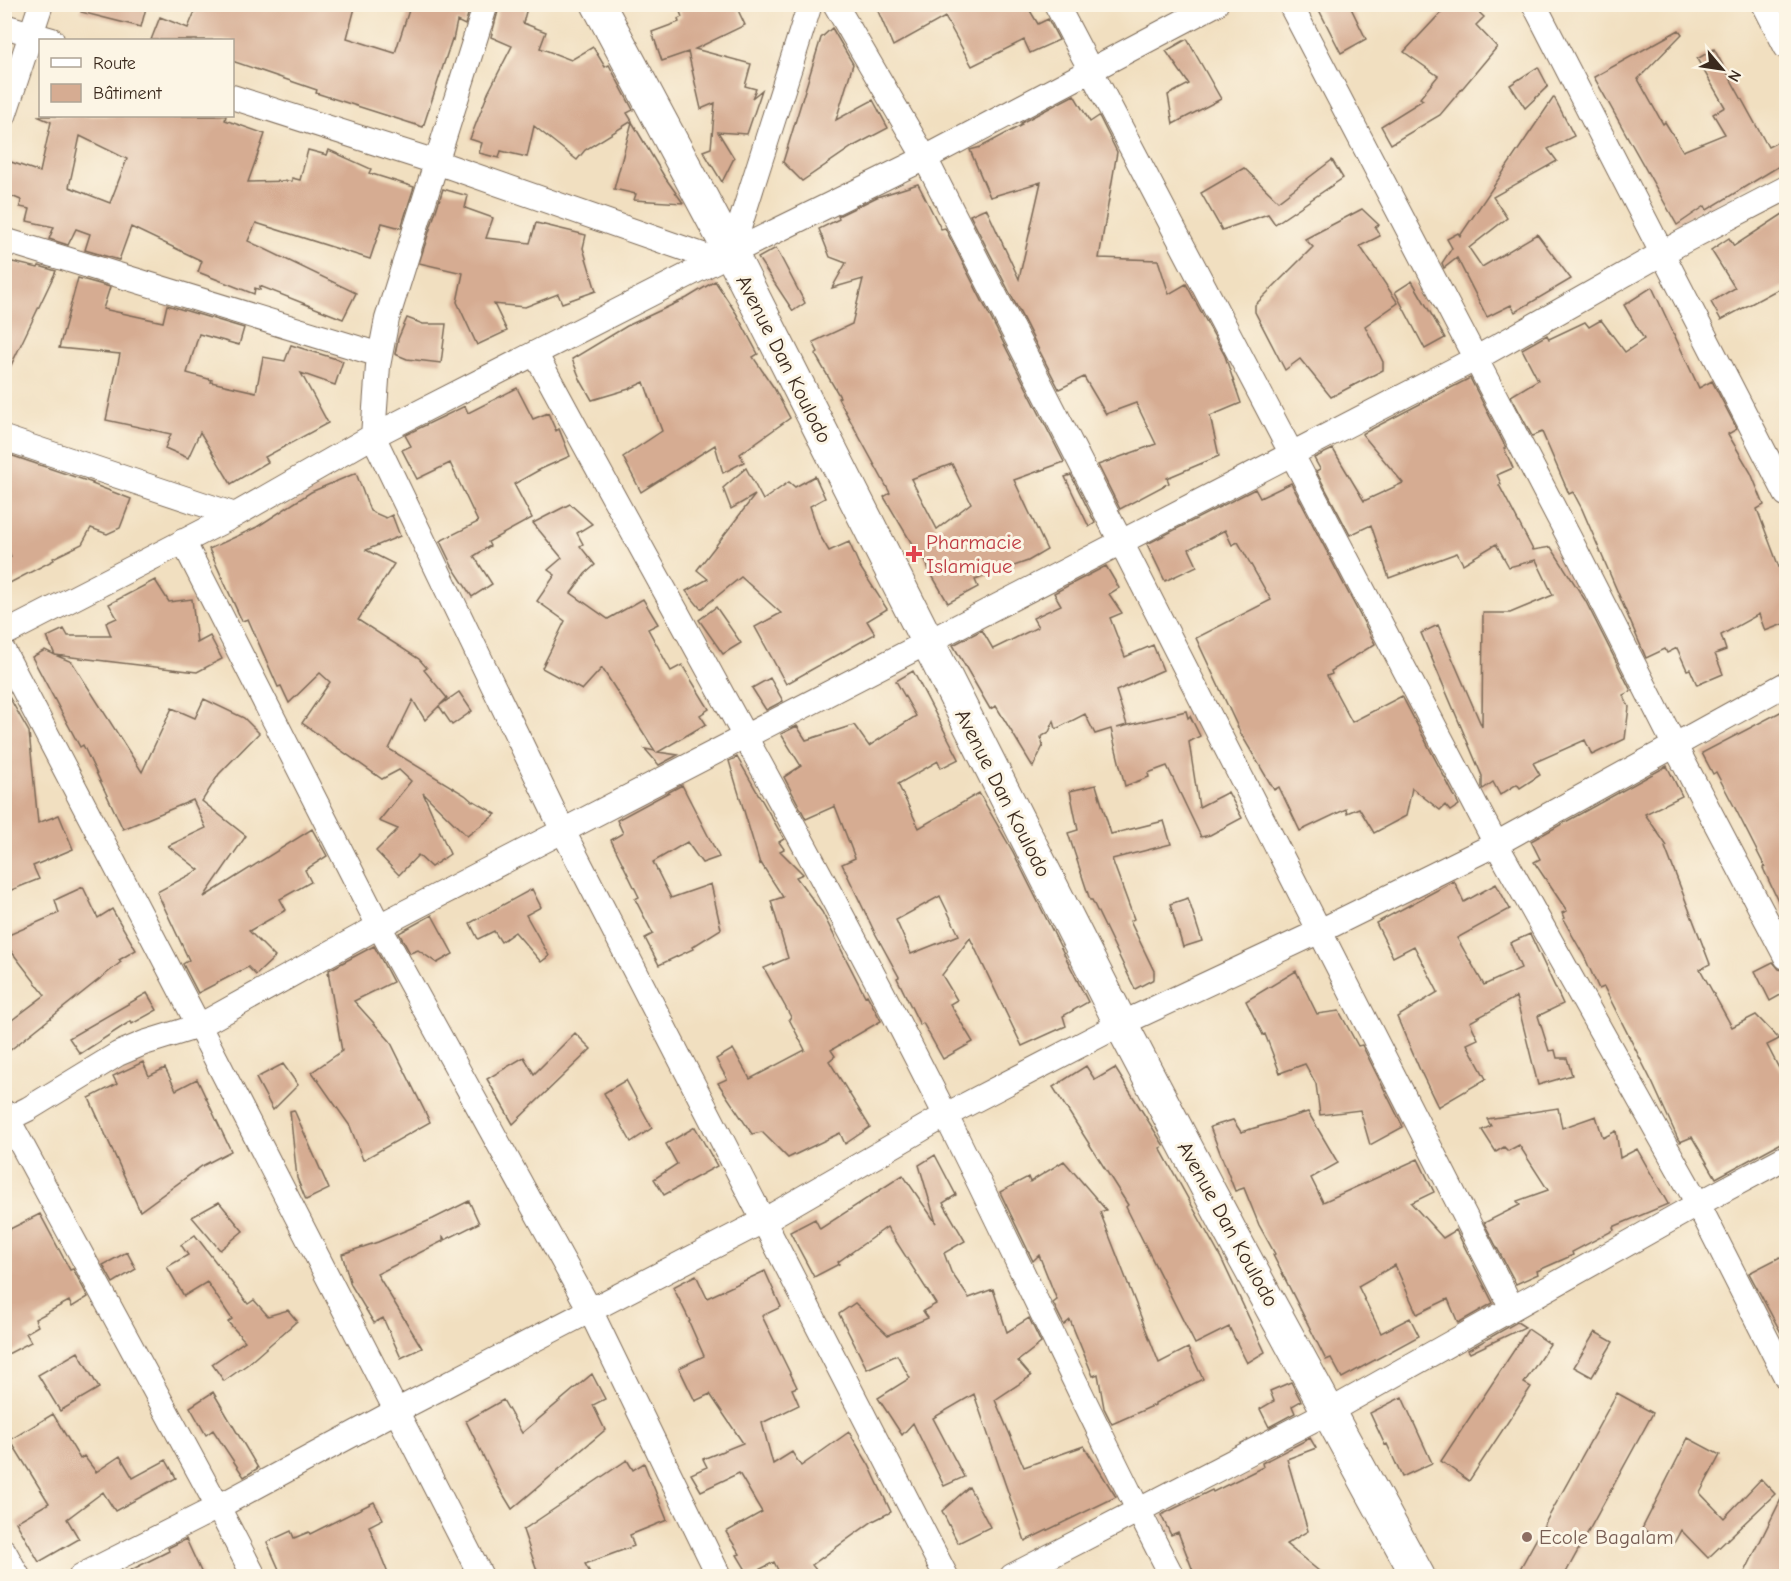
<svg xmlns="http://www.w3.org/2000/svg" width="1791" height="1581" viewBox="0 0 1791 1581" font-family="'Comic Neue',sans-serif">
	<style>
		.building { fill: #d6ac92; fill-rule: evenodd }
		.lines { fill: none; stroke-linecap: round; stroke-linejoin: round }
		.street-casing { stroke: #7b6957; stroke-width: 26 }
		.secondary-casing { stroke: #7b6957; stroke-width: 35 }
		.street { stroke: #fff; stroke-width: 24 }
		.secondary { stroke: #fff; stroke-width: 33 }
		.health-dot { fill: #e0444e; stroke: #fcf5e5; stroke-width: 2 }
		.education-dot { fill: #8d6e63; stroke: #fcf5e5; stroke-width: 2 }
		.labels { text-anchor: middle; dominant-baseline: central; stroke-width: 6; stroke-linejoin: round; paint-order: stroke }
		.street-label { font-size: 21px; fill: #3b2a1e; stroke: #fcf5e5 }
		.health-label { font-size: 21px; fill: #be3a42; stroke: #fcf5e5; text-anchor: start }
		.education-label { font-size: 21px; fill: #785e54; stroke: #fcf5e5; text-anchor: start }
	</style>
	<rect width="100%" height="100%" fill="#fcf5e5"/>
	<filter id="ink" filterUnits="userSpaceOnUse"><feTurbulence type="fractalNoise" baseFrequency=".0167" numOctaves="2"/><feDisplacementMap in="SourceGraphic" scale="12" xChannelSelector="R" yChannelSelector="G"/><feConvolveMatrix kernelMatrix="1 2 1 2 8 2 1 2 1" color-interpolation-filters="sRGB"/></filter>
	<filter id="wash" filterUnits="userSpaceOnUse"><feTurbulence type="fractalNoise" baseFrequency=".008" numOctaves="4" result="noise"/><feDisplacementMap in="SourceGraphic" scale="24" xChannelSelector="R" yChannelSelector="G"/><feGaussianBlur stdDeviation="1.35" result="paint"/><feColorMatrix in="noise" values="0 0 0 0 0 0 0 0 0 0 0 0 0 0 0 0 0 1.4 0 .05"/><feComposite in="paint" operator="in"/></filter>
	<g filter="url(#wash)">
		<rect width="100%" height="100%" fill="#f1dfc0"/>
		<g id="blocks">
			<!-- building -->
			<path class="building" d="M82 4H147L141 27 81 12Z
				M198 4H356L347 38 395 53 411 4H471L465 25 457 21 453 40 452 39 423 127 316 93 317 90 232 61V40H151L160 17 188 28Z
				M500 4H528L523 23 546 32 540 48 571 60 593 47 605 67 609 65 633 110 627 113 632 121 585 150 577 160 534 126 527 157 501 151 499 158 479 153 482 143 470 139 488 93 512 46 491 37Z
				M677 4H735L745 25 695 49 751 64 745 86 756 89 752 98 762 90 747 134 718 132 734 158 722 182 703 151 711 148 715 103 701 109 688 52 662 61 652 32 679 22 678 19 682 17Z
				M875 4H1026L1038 24 1048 19 1059 40 1030 53 1024 40 972 66 945 17 893 46Z
				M1316 4H1349L1366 39 1341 53Z
				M1449 4H1470L1484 17 1476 25 1497 47 1440 115 1391 144 1381 126 1423 100 1420 98 1438 76 1404 52Z
				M832 28 853 64 836 120 873 100 888 128 852 147 802 181 783 162 821 38Z
				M1679 30 1682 34 1638 79 1663 124 1665 122 1683 151 1725 134 1713 114 1725 107 1697 59 1714 49 1768 147 1786 138V162L1707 210 1705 206 1677 225 1594 77Z
				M1187 39 1221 99 1173 124 1168 95 1189 84 1166 51Z
				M1538 67 1548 86 1525 108 1510 85Z
				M1074 95 1090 122 1099 116 1117 152 1099 258 1158 260 1169 294 1186 284 1225 356 1241 403 1210 416 1219 456 1167 478 1169 483 1120 509 1098 465 1156 444 1136 403 1106 414 1084 377 1059 389 970 215 986 208 1019 279 1041 182 990 197 970 150 981 147 1022 125 1021 123Z
				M1554 97 1574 136 1548 149 1557 161 1493 197 1507 218 1469 248 1482 267 1537 234 1571 279 1515 312 1511 305 1487 317 1457 258 1444 268 1442 263 1452 248 1447 239 1458 233 1460 236Z
				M37 116H226L225 120 265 134 248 182 292 181V178L300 180 308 150 327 155 329 150 371 169 369 173 414 187 401 228 382 223 370 259 256 223 248 241 356 293 343 319 260 286V290L255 288 254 294 198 272 202 261 131 227 119 260 85 250 90 234 76 229 68 245 49 239 54 227 27 221 30 209 20 207 21 200 4 193V181L11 162 40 172 51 122ZM80 136 127 159 110 203 69 187Z
				M632 122 664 176 683 203 634 200 636 194 614 189Z
				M1332 160 1343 178 1275 224 1268 214 1222 230 1201 193 1244 168 1278 201Z
				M918 184 941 229 945 228 1064 462 1014 480 1047 550 1028 561 975 580 978 587 948 603 930 572 922 552 918 554 884 497 890 493 838 398 840 397 815 354 818 352 813 342 852 324 863 279 832 288 846 263 830 257 819 229 839 219 838 216 877 197ZM952 464 971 503 937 529 911 479Z
				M443 189 468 196 465 208 493 218 486 238 530 243 536 223 586 235 583 248 596 291 562 303 558 294 525 307 494 304 507 331 477 345 457 302 463 273 419 263Z
				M1362 209 1379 225 1375 227 1380 236 1360 246 1398 303 1365 326 1383 362V370L1331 397 1300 359 1285 370 1255 312V305L1313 247 1305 239Z
				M1786 212V285L1721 320 1711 302 1735 288 1711 250 1729 238 1734 246Z
				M776 248 805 303 793 311 758 258Z
				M4 260 38 268 39 266 56 271 4 380Z
				M78 278 110 287 103 309 163 322 167 305 244 328 239 345 199 334 187 373 212 380 211 382 256 392 263 357 285 361 291 345 343 361 335 385 301 373 328 423 265 457 268 462 231 484 200 432 188 458 165 448 171 434 106 420 120 354 59 348Z
				M715 281 736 313 758 354 753 357 774 388 790 418 740 454 744 462 723 473 715 445 641 492 623 457 662 431 644 382 629 389 592 400 581 381 572 359 627 326 687 298Z
				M1412 281 1445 338 1425 349 1395 292Z
				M1652 287 1699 388 1712 381 1737 429 1728 434 1751 473 1764 505 1757 509 1780 570 1786 567V623L1765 631 1759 614 1721 635 1726 650 1715 654 1723 674 1697 685 1690 669 1687 670 1677 648 1667 653 1665 649 1646 658 1582 509 1573 492 1569 494 1542 432 1532 436 1511 396 1538 380 1522 349 1547 335 1549 339 1585 322 1589 327 1601 320 1625 352 1644 339 1624 305Z
				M407 318 423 324H446L441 363 407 359 395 354 398 339Z
				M1470 378 1506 448H1504L1513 468 1497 475 1501 484 1499 485 1533 550 1551 547 1585 600 1631 691 1623 695 1629 707 1625 739 1592 755 1585 740 1533 763 1540 775 1520 788 1517 784 1500 795 1493 782 1483 789 1482 787V776L1421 633 1438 625 1482 727 1483 613H1510L1553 595 1536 560 1509 567 1496 544 1463 564 1457 553 1389 578 1371 525 1350 535 1316 471 1320 469 1314 458 1333 449 1364 501 1403 483 1362 434Z
				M517 388 533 419 548 413 556 431 559 429 570 456 541 469 514 484 532 518 488 542 490 546 474 556 492 584 472 597 452 566 440 541 478 522 450 463 417 479 402 450 411 446 405 435 465 406 468 413Z
				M4 453 93 483 92 484 131 499 120 528 107 534 91 528 82 544 53 558 54 560 4 586V561L11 557 4 540Z
				M746 468 763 500 789 482 795 487 815 476 825 498 810 506 819 534 829 551 849 542 860 567 887 609 867 621 875 634 786 684 755 627 781 613 741 577 701 609 686 591 708 579 697 570 755 495 731 509 723 488Z
				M356 473 370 511 386 518 392 515 400 536 366 550 394 564 358 620 419 659 427 668 424 670 447 698 425 720 413 700 389 749 465 795 473 802 474 801 496 814 467 836 423 793 450 854 431 867 418 855 399 875 376 851 398 829 379 821 411 781 399 770 382 779 302 723 330 682 320 673 289 703 281 686 278 687 248 619 242 621 209 549 257 527 311 492Z
				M1071 475 1095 523 1089 527 1065 477Z
				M1291 483 1375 644 1331 671 1332 674 1327 676 1352 722 1402 696 1459 805 1450 811 1445 805 1440 810 1412 788 1406 816 1374 833 1359 808 1347 813 1346 809 1300 831 1279 787 1274 790 1241 734 1196 638 1271 600 1238 542 1232 545 1225 530 1189 549 1197 566 1165 581 1147 544 1255 489 1260 498Z
				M570 504 592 524 577 533 583 544 580 546 595 565 585 574 571 593 608 619 643 599 658 624 648 629 671 671 682 665 709 709 700 715 706 724 658 752 678 755 659 765 645 749 655 751 602 668 582 690 542 668 565 621 537 601 555 575 548 570 562 558 533 523Z
				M1106 566 1119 588 1109 594 1122 613 1110 618 1125 657 1153 645 1163 670 1116 691 1127 725 1117 728 1186 711 1188 718 1190 716 1200 736 1189 742 1199 807 1228 792 1242 818 1210 835 1201 837 1167 766 1148 773 1149 777 1125 786 1111 729 1095 734 1085 714 1056 729 1054 721 1049 732 1041 737 1043 746 1033 767 996 706 990 709 953 645 982 630 993 649 1038 627 1033 618 1061 605 1054 593Z
				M155 580 169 602 192 599 197 643 210 636 222 659 197 672 55 655 72 662 142 772 172 708 195 718 204 699 244 718 259 733 219 774 202 801 246 836 204 897 312 829 327 856 305 870 311 882 280 899 286 910 249 931 275 957 256 975 248 967 198 993 183 964 189 960 157 892 199 870 168 846 206 828 193 800 123 829 83 745 80 747 32 657 45 650 55 655 47 637 64 629 68 636H111L106 623 117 618 109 604Z
				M716 607 741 643 723 654 699 620Z
				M913 671 959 759 941 768 938 761 898 784 919 828 979 793 1013 852 1088 1002 1063 1016 1066 1026 1022 1046 970 938 942 975 957 1000 950 1004 973 1042 943 1059 923 1023 920 1025 897 978 899 977 875 933 842 864 855 858 835 806 806 819 784 777 801 766 781 734 797 726 806 740 854 725 869 746 916 716 896 681ZM940 896 959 935 911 954 896 920Z
				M770 678 783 701 766 710 752 688Z
				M4 688 29 732 38 823 59 815 73 849 33 866 39 879 4 893Z
				M459 692 472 711 452 725 439 706Z
				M1786 709V918L1763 868 1765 867 1735 808 1716 772 1713 774 1702 753Z
				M737 757 784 839 779 842 784 849 780 851 803 874 796 877 822 912 865 996 867 995 881 1021 831 1050 835 1056 829 1061 870 1127 845 1144 840 1133 788 1158 762 1132 752 1134 718 1083 727 1079 716 1059 733 1049 750 1079 805 1050 789 1019 791 1017 764 968 788 958 771 901 783 897 761 863 760 864 729 761Z
				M1667 766 1682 796 1645 814 1667 846 1665 847 1710 964 1700 969 1732 1027 1756 1015 1779 1039 1767 1045 1786 1082V1140L1716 1178 1692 1137 1680 1142 1678 1139 1653 1084 1604 987 1599 989 1584 956 1563 919 1564 918 1562 913 1567 911 1534 862 1540 859 1531 841Z
				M682 785 719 857 702 863 687 842 653 862 671 898 711 884 721 929 692 947 693 949 659 965 645 938 653 934 635 899 639 897 611 840 623 833 617 820Z
				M1096 785 1111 834 1164 821 1171 844 1112 859 1134 919 1130 921 1154 971V979L1135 989 1092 900H1090L1068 833 1078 830 1070 791Z
				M1454 881 1464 902 1496 884 1510 909 1457 938 1484 985 1521 968 1510 943 1530 934 1563 1004 1538 1016 1549 1051 1555 1050 1557 1058H1567L1572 1075 1538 1085 1516 997 1470 1022 1478 1039 1467 1044 1486 1079 1438 1107 1420 1070 1397 1017 1438 992 1414 946 1393 957 1376 923Z
				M83 887 98 918 112 909 136 950 119 960 121 962 4 1055V1026L45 995 11 951 4 937 59 913 55 900Z
				M532 889 541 907 526 915 549 956 541 962 515 932 501 942 494 931 478 939 470 923Z
				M1188 898 1202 941 1183 947 1170 904Z
				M432 915 453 954 437 963 418 950 410 953 399 933Z
				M374 946 393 982 354 1001 390 1041 430 1122 363 1160 350 1126 312 1072 342 1051 328 972 330 975 329 970Z
				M1773 962 1779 969 1786 971V992L1770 1001 1755 971Z
				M1296 971 1317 1014 1339 1011 1358 1046 1362 1045 1403 1127 1370 1145 1360 1110 1320 1115 1316 1084 1305 1064 1280 1073 1265 1034 1263 1035 1246 1001Z
				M147 993 157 1010 132 1024 131 1021 80 1054 69 1038Z
				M575 1033 591 1049 513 1124 487 1079 524 1057 534 1074Z
				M143 1062 149 1076 165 1068 176 1090 197 1079 231 1151 202 1166 140 1211 89 1098 117 1084 113 1076Z
				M283 1064 298 1085 273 1110 256 1078Z
				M1086 1066 1095 1080 1115 1068 1164 1146 1160 1148 1221 1258 1265 1352 1247 1363 1229 1327 1195 1344 1126 1207 1128 1205 1053 1087Z
				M626 1080 652 1128 631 1142 604 1093Z
				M1558 1108 1562 1128 1596 1116 1603 1138 1616 1131 1620 1158 1637 1149 1668 1204 1613 1227 1614 1230 1572 1252 1573 1255 1537 1271 1538 1274 1516 1284 1484 1223 1520 1205 1517 1201 1548 1190 1519 1145 1508 1151 1504 1147 1496 1152 1482 1130 1491 1126 1487 1119Z
				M294 1110 329 1189 306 1200 297 1178 290 1111Z
				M1308 1112 1338 1163 1311 1178 1323 1202 1418 1159 1434 1192 1411 1203 1443 1238 1456 1230 1493 1303 1458 1323 1448 1299 1417 1314 1395 1265 1358 1286 1381 1333 1410 1318 1419 1336 1342 1378 1331 1358 1326 1360 1273 1255 1275 1254 1259 1225 1244 1188 1235 1191 1210 1127 1233 1120 1241 1132Z
				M695 1127 717 1166 664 1195 654 1179 677 1164 666 1144Z
				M935 1155 956 1195 943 1203 965 1241 944 1253 951 1272 969 1298 993 1289 1007 1332 1029 1318 1041 1343 1018 1361 1031 1376 995 1400 1024 1467 1084 1446 1116 1497 1025 1541 974 1394 933 1418 964 1477 944 1486 913 1423 902 1435 878 1398 910 1378 897 1355 867 1369 839 1314 855 1303 888 1335 928 1318 923 1311 936 1304 887 1227 838 1262 839 1264 814 1277 790 1232 815 1219 820 1229 903 1175 936 1223 919 1165Z
				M1064 1161 1106 1210 1100 1212 1159 1363 1188 1348 1203 1379 1155 1403V1405L1112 1424 1104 1408 1098 1374 1093 1376 1070 1320 1064 1325 1053 1303 1057 1300 1039 1255 1033 1261 1000 1192 1028 1177 1030 1182Z
				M469 1201 479 1223 445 1240 443 1236V1241L377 1274 422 1348 401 1358 383 1318 374 1323 351 1285 342 1254 378 1242 433 1219Z
				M219 1202 243 1231 220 1250 192 1217Z
				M40 1214 70 1270 73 1269 88 1297 72 1307 69 1301 35 1319 38 1326 26 1333 31 1342 4 1356V1232Z
				M195 1235 248 1304 254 1300 268 1316 288 1310 297 1321 248 1364 224 1381 212 1364 245 1341 228 1322 232 1319 207 1282 184 1296 167 1267 188 1255 181 1245Z
				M127 1252 136 1269 113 1283 103 1265Z
				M1786 1254V1342L1749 1273Z
				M765 1271 781 1307 762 1316 797 1387 792 1389 799 1405 762 1423 773 1464 792 1452 801 1466 849 1432 869 1465 891 1512 873 1521 812 1565 821 1576H781L774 1562 749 1575 737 1555 740 1554 726 1532 762 1512 739 1473 701 1491 691 1474 707 1467 703 1459 743 1443 710 1394 695 1401 679 1368 704 1356 689 1322 690 1321 673 1287 696 1275 707 1298Z
				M1517 1322 1525 1327 1470 1353 1468 1350Z
				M1528 1329 1550 1344 1524 1383 1531 1387 1469 1481 1441 1461Z
				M1595 1332 1613 1342 1592 1377 1574 1367Z
				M78 1352 99 1388 60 1411 38 1375Z
				M592 1374 605 1399 593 1405 605 1430 512 1509 498 1486 466 1421 503 1400 522 1433Z
				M1291 1382 1301 1401 1292 1406 1295 1413 1269 1427 1260 1409 1274 1401 1270 1391Z
				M213 1392 258 1468 244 1477 213 1430 206 1435 190 1407Z
				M1617 1393 1653 1413 1564 1576H1516Z
				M1402 1397 1432 1463 1402 1477 1387 1444 1385 1445 1370 1413Z
				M53 1414 80 1459 84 1456 96 1472 120 1456 133 1478 166 1460 176 1478 115 1511 103 1492 67 1519 79 1539 39 1562 16 1522 49 1503 10 1440Z
				M1310 1438 1316 1448 1287 1459 1308 1531 1286 1544 1325 1576H1195L1178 1532 1171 1535 1161 1515 1212 1490 1213 1492 1263 1467 1262 1463Z
				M1688 1438 1720 1455 1700 1493 1724 1518 1761 1479 1775 1494 1708 1558 1681 1530 1673 1545 1642 1529Z
				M627 1460 633 1470 644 1463 667 1520 630 1535 634 1546 585 1564 592 1576H539L523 1530Z
				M969 1487 990 1527 958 1543 942 1511Z
				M1786 1489V1576H1743Z
				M374 1502 383 1519 369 1526 389 1576H282L267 1542 291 1531 294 1538 309 1532 310 1534Z
				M186 1539 203 1576H119L169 1551 168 1548Z"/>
		</g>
	</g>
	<g filter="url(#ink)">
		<use href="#blocks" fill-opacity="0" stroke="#7b6957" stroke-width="1.5"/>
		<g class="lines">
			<defs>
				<path id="street" d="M486 4 387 319 378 366 373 436 563 831 946 1576
					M835 4 925 158 1512 1308
					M1056 4 1496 844 1698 1204 1786 1377
					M1290 4 1572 543 1675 746 1786 957
					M1534 4 1786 494
					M1764 4 1786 47
					M4 26 52 40
					M232 97 436 162 717 260
					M4 116 41 4
					M4 240 380 355
					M731 253 810 4
					M535 353C672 607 816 858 946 1116 1023 1269 1093 1425 1172 1576
					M4 438 235 515
					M183 541 379 926 590 1310 719 1576
					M4 634 235 515 373 436 731 253 925 158 1216 4
					M4 652 199 1026 481 1576
					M4 1112 218 1507 254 1576
					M4 1121 28 1109 118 1054 144 1043 199 1026 379 926 1475 359 1682 242 1786 188
					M4 1551 18 1576
					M81 1576 218 1507 396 1411 763 1221 946 1115 1121 1024 1318 932 1496 844 1786 684
					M1012 1576 1330 1411 1698 1204 1786 1157"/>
				<path id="secondary" d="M598 4 731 253 1121 1024 1231 1233 1418 1576"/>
			</defs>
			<!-- street casing -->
			<use href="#street" class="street-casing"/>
			<!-- secondary casing -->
			<use href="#secondary" class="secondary-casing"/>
			<!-- street -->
			<use href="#street" class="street"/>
			<!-- secondary -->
			<use href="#secondary" class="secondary"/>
		</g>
	</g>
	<!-- markers -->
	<path class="health-dot" d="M911 545h6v6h6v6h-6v6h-6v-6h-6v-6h6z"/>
	<circle class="education-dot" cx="1527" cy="1537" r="6"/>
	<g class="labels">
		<!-- street labels -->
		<g class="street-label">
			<text transform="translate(784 359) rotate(63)">Avenue Dan Koulodo</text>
			<text transform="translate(1003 793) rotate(63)">Avenue Dan Koulodo</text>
			<text transform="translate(1228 1224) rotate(61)">Avenue Dan Koulodo</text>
		</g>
		<!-- health labels -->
		<g class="health-label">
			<text x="926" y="542">Pharmacie<tspan x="926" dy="24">Islamique</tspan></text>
		</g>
		<!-- education labels -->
		<g class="education-label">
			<text x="1539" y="1537">Ecole Bagalam</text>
		</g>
	</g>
	<!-- margin -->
	<rect width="1791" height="1581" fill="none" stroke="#fcf5e5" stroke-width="24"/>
	<!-- legend -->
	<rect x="39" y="39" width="195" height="78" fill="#fcf5e5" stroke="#afa495" stroke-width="1.5"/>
	<rect x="51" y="58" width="30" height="9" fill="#ffffff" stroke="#afa495" stroke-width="1.5"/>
	<text x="93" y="69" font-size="18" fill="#3b2a1e">Route</text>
	<rect x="51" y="84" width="30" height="18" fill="#d6ac92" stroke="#afa495" stroke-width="1.5"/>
	<text x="93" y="99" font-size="18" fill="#3b2a1e">Bâtiment</text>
	<!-- north arrow -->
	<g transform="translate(1722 69) rotate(119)" stroke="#fcf5e5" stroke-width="4.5" paint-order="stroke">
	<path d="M0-4.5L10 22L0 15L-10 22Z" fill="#3b2a1e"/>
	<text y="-9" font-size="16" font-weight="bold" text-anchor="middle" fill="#3b2a1e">N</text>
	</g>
</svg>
